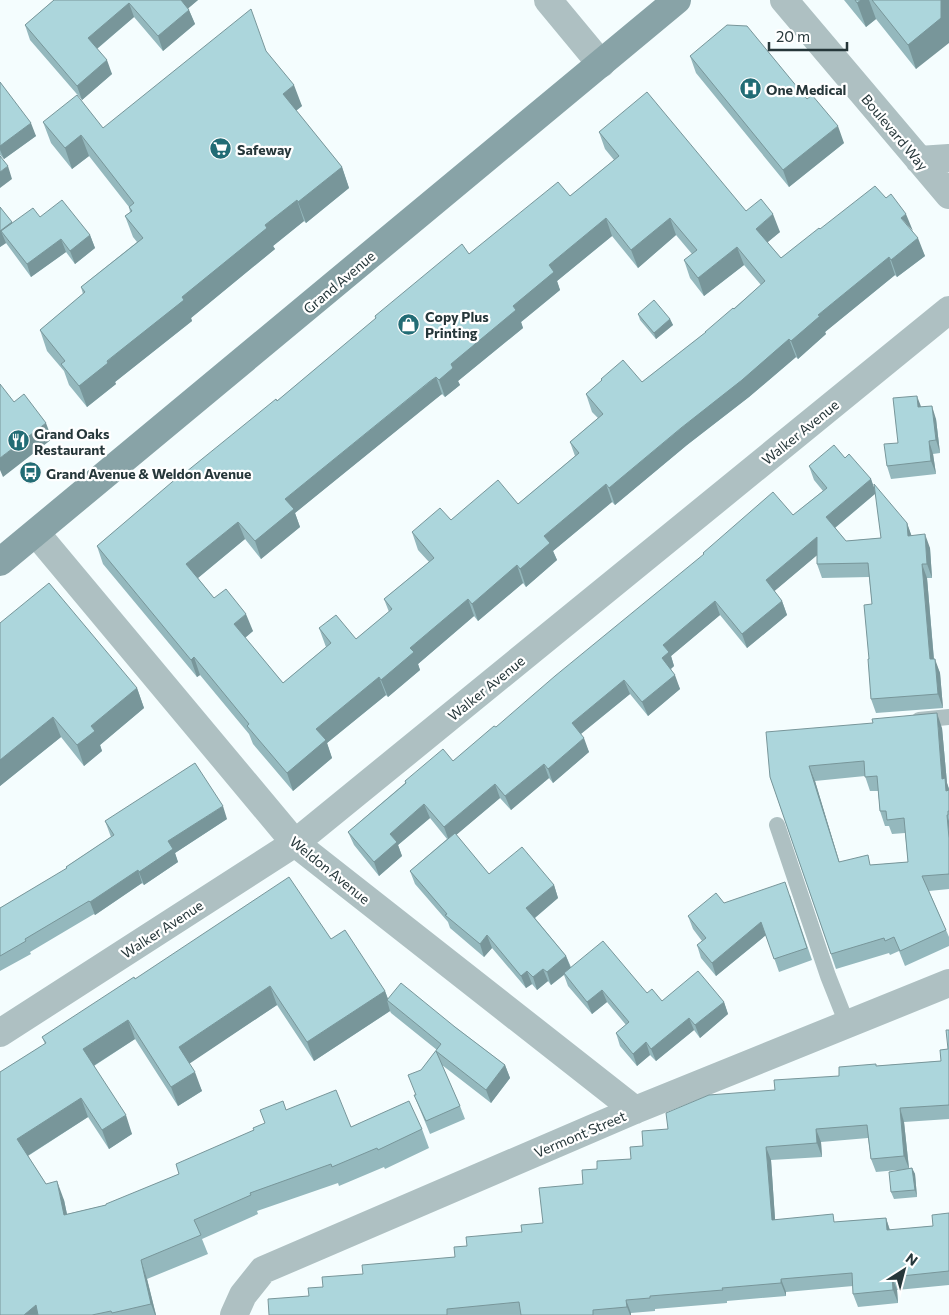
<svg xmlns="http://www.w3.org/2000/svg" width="949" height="1315" viewBox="0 0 949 1315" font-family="Commissioner,sans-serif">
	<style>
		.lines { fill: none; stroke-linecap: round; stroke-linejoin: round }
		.lane { stroke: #aec0c2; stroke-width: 16 }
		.street { stroke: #aec0c2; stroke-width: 28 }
		.secondary { stroke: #88a3a7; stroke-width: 28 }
		.wall { fill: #94b8bd; fill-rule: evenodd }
		.shaded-wall { fill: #78969a }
		.building { fill: #acd6dc; stroke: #78969a; fill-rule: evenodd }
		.labels { text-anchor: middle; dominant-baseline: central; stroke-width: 4.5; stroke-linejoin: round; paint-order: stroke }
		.poi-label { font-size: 14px; font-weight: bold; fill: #26373a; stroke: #fff; text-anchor: start }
		.street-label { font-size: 14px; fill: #26373a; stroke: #fff }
	</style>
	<rect width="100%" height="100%" fill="#f4fdfe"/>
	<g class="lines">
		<!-- lane -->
		<path class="lane" d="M919 720 949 717
			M777 825 828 976 847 1024"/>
		<!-- street -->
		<path class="street" d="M548 0 601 64
			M784 0 949 195
			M919 160 949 158
			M36 533 295 843 635 1110
			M0 1033 295 843 949 310
			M234 1315 243 1295 263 1270 635 1110 949 983"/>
		<!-- secondary -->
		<path class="secondary" d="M0 562 677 0"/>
	</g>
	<!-- wall -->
	<path class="wall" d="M54 0H198L188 8 195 24 163 51 134 17 97 49 112 74 82 100 30 40 25 25Z
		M844 0H949L916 69 876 19 866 27Z
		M266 51 302 106 296 111 342 167 349 188 306 223 304 221 273 246 275 249 191 318 192 321 115 382 116 384 87 407 69 385 64 371 47 351 40 330 83 294 81 287 137 242 133 237 125 216 130 212 129 207 89 156 72 169 51 143 43 122 103 128Z
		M690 56 844 143 789 187 696 73Z
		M0 82 36 136 4 159 0 155Z
		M599 132 746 211 780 232 767 242 781 258 820 229 913 232 925 256 897 277 895 275 825 332 826 334 798 359 796 357 749 397 687 445 615 505 612 502 553 551 557 560 526 587 523 583 478 621 474 616 418 664 420 670 388 697 386 695 327 743 332 758 293 791 253 744 249 734 200 675 197 677 103 564 97 546 186 472 277 401 376 319 375 316 469 254 570 196 614 160 605 149ZM676 235 692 254 684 260 690 278 704 296 744 265 761 285 705 333 642 382 601 379V381L586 394 592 412 598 418 570 442 575 456 518 504 451 520 412 532 418 550 429 562 384 599 389 612 356 639 319 628 326 647 283 683 245 638 253 631 214 598 198 578 245 539 261 559 300 527 295 513 435 399 442 394 445 397 460 385 458 381 523 328 521 322 560 290 557 281 612 236 638 268Z
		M0 207 12 223 40 217 90 235 95 248 75 264 66 252 31 277 6 243 0 247Z
		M638 314 670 319 673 325 656 339 640 320Z
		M921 407 936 419 940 453 933 454 936 474 891 479 887 466 898 443Z
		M845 458 871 479 875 492 907 523 911 535 930 548 932 578H927L934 659 940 673 943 708 876 713 871 699 869 659 872 604 869 577 822 578 817 564V555L774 591 782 601 787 615 747 648 720 615 671 656 674 666 671 669 680 689 648 716 630 694 581 734 589 752 553 783 549 778 511 810 500 798 456 835 489 874 554 885 558 898 535 918 566 956 571 967 647 993 662 1001 724 1002 728 1014 700 1038 694 1030 656 1061 650 1055 637 1066 620 1046 616 1033 626 1025 607 1002 592 1014 568 986 564 975 551 985 548 981 537 990 532 984 526 988 492 948 484 957 450 928 448 922 415 884 410 871 447 839 430 818 398 845 402 856 379 876 354 845 348 832 405 783V781L453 761 496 727 793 515 823 491 814 480 809 466ZM876 493 881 538 846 541 835 528Z
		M0 623 137 688 144 708 100 745 102 751 84 766 61 737 0 786Z
		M942 728 947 783 949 789V889L929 891 946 930 949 937V946L905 966 899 951 890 955 889 953 836 969 770 777ZM865 776 870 791H878L880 811 885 826H889L892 834 905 833 908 862 871 865 839 862 815 781Z
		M227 819 175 853 178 862 144 885 142 883 95 915 94 914 30 952 31 954 0 971V908L67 869 66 867 111 837 105 821Z
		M790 895 812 960 779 972 766 935 716 976 701 958 697 945 702 941 693 929 688 916 724 903Z
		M331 939 385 991 388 999 455 1027 505 1065 510 1078 491 1103 442 1065 460 1106 465 1119 430 1134 414 1095H416L421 1070 437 1050 391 1013 390 1011 314 1061 277 1005 189 1063 202 1091 178 1106 135 1039 94 1066 132 1134 109 1149 88 1117 28 1156 46 1184 64 1200 67 1214 106 1205 179 1174 254 1130 286 1110 351 1127 422 1129 429 1148 385 1169 384 1167 339 1186 338 1183 257 1211 258 1214 202 1239 208 1254 147 1279 156 1315H0V1072L45 1044 42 1037 135 979Z
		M949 1030V1119L904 1122 909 1168H912L915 1174 917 1197 894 1199 891 1192 897 1170 876 1172 871 1159 868 1138 821 1142 822 1157 771 1160 775 1220 836 1222 886 1218 890 1230 933 1226 949 1213V1285L897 1290 898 1303 858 1307 853 1294V1286L786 1292V1296L727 1301V1303L655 1309V1311L631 1313V1315H269L309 1296 323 1287 363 1274 455 1257 467 1246 522 1232 543 1223 583 1184 597 1169 631 1159 643 1146 668 1129 775 1090 839 1076 876 1066 941 1061 948 1049Z"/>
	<!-- shaded-wall -->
	<path class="shaded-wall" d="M180 0H198L184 12Z
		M861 0H869L876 19 866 27 857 3Z
		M941 0H949V43L916 69 908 45Z
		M129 3 134 17 93 52 88 38Z
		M189 10 195 24 163 51 158 36Z
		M107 60 112 74 82 100 77 86Z
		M294 85 302 106 290 115 283 94Z
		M31 123 36 136 4 159 0 150V146Z
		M838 126 844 143 789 187 783 170Z
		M81 135 89 156 72 169 65 148Z
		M8 166 12 179 0 188V172Z
		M342 167 349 188 306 223 298 202Z
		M297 200 304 221 273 246 275 249 191 318 192 321 115 382 116 384 87 407 79 386 265 225Z
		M773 214 780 232 762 247 756 229Z
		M906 214 913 231 901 218Z
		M606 218 612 236 557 281 560 290 521 322 523 328 458 381 460 385 445 397 439 380 451 364 513 306 549 265Z
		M670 218 676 235 638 268 631 250Z
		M12 222 17 235 1 231 6 243 0 247V231Z
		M90 235 95 248 75 264 70 251Z
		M918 238 925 256 897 277 891 260Z
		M61 239 66 252 31 277 27 264Z
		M737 247 744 265 704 296 698 278Z
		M889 257 895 275 825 332 826 334 798 359 791 341 818 315Z
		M670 319 673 325 656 339 654 333Z
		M789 339 796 357 749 397 687 445 615 505 609 488Z
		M436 377 442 394 295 513 300 527 261 559 255 541 285 499Z
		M917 396 922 409 918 407Z
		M932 406 936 419 940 453 936 440Z
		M46 423 52 439 3 477 0 470V458Z
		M929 441 933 454 936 474 931 461Z
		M871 479 876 493 831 531 826 517Z
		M606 484 612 502 553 551 557 560 526 587 520 569 544 536Z
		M238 522 245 539 193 582 186 564Z
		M907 523 912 537 908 536Z
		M925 534 930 548 932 578 927 564Z
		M817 537 822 551 771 594 766 580Z
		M922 564 927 578 935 673 930 659Z
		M517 565 523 583 478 621 472 604Z
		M468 599 474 616 418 664 420 670 388 697 381 680 410 648Z
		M715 601 720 615 671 656 674 666 667 672 662 658 663 645Z
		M782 601 787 615 747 648 742 634Z
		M246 614 253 631 240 642 234 624Z
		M194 657 200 675 197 677 191 660Z
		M935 659 940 673 943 708 938 694Z
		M675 675 680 689 648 716 642 702Z
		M379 677 386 695 327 743 332 758 293 791 287 773 316 729Z
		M624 680 630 694 577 737 572 723Z
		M137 688 144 708 100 745 102 751 84 766 77 745 91 726Z
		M937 713 942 728 947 783 949 789V798L942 779Z
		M53 717 61 737 0 786V760Z
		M584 738 589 752 553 783 548 769Z
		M544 764 549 778 511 810 505 796Z
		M809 766 815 781 844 877 839 862Z
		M495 784 500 798 449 841 444 827Z
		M424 804 430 818 398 845 402 856 379 876 374 862 390 834Z
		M223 806 227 819 175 853 178 862 144 885 139 872 168 841Z
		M947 815 949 821V838Z
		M138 870 142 883 95 915 90 902Z
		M554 885 558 898 531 921 526 908Z
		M761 922 766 935 716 976 712 963Z
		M487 935 492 948 484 957 480 944Z
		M566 956 571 969 551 985 547 972Z
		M543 969 548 981 537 990 533 977Z
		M527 971 532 984 526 988 521 976Z
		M270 986 277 1005 186 1066 179 1047Z
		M602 990 607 1002 592 1014 587 1002Z
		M385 991 389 1002 387 1000 390 1011 314 1061 307 1042Z
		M724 1002 728 1014 700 1038 695 1025Z
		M689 1018 694 1030 656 1061 651 1049Z
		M128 1020 135 1039 90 1068 83 1049Z
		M646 1042 650 1055 637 1066 633 1054Z
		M505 1065 510 1078 491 1103 486 1090Z
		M195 1072 202 1091 178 1106 171 1087Z
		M81 1098 88 1117 24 1158 17 1139Z
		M900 1108 904 1122 909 1169 904 1156Z
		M126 1115 132 1134 109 1149 102 1130Z
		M816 1129 821 1142 822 1157 817 1143Z
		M766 1147 771 1160 776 1233 772 1220Z
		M912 1168 915 1174 917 1197 915 1190Z
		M57 1181 64 1200 71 1234 64 1215Z
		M886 1218 890 1231 887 1230Z
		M141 1260 147 1279 156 1315H155L151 1304Z
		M892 1277 897 1290 898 1303 893 1290Z
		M781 1279 786 1292V1296L781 1283Z
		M626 1300 631 1313V1315H630L627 1307Z
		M36 1305 39 1315H24Z"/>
	<!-- building -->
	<path class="building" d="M54 0H181L189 10 158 36 129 3 88 38 107 60 77 86 25 25Z
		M855 0H861L857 3Z
		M872 0H941V18L908 45Z
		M251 9 266 51 294 85 283 94 342 167 298 202 297 200 265 225 267 228 182 297 184 300 107 361 108 363 79 386 61 364 65 361 40 330 85 292 81 287 143 238 125 216 132 211 129 207 134 203 81 135 65 148 43 122 77 95 103 128Z
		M727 25 747 26 807 99 812 95 838 126 783 170 690 56Z
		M0 82 31 123 0 146Z
		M647 92 746 211 761 199 773 214 756 229 781 258 819 228 820 229 875 186 886 198 891 194 906 214 901 218 918 238 891 260 889 257 818 315 820 316 791 341 789 339 742 380 681 428 609 488 606 484 544 536 550 543 520 569 517 565 472 604 468 599 410 648 414 652 381 680 379 677 316 729 326 740 287 773 247 726 249 724 194 657 191 660 97 546 185 471 186 472 276 399 277 401 376 318 375 316 462 244 469 254 558 182 570 196 619 156 599 132ZM606 218 631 250 670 218 697 250 684 260 698 278 737 247 765 281 734 309 733 308 705 332H706L642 382 623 360 601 379 602 380 586 394 603 414 570 442 579 453 518 504 498 480 451 520 440 508 412 532 434 558 384 599 392 609 356 639 336 615 319 628 331 643 283 683 234 624 246 614 226 589 214 598 186 564 238 522 255 541 294 509 285 499 429 382 436 377 439 380 453 368 451 364 516 310 513 306 554 272 549 265Z
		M0 156 8 166 0 172Z
		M62 200 90 235 70 251 61 239 27 264 1 231 33 208 40 217Z
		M0 207 12 222 0 231Z
		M654 300 670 319 654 333 638 314Z
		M0 384 14 402 24 394 46 423 0 458Z
		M917 396 918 407 932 406 936 440 929 441 931 461 887 466 884 444 898 443 893 398Z
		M834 445 845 458 849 454 871 479 826 517 846 541 881 538 874 484 907 523 908 536 925 534 927 564H922L930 659H935L938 694 871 699 868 659H869L864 605 872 604 868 563 817 564V537L766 580 782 601 742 634 715 601 663 645 669 652 662 658 675 675 642 702 624 680 572 723 584 738 548 769 544 764 505 796 495 784 444 827 424 804 390 834 397 842 374 862 348 832 406 783 405 781 443 749 453 761 494 726 496 727 555 676 704 554 703 553 773 492 793 515 827 488 809 466Z
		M49 583 137 688 91 726 95 731 77 745 53 717 0 760V623Z
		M937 713 942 779 945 778 946 791 949 790V811H948V815H947L949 838V874L922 876 946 930 900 951 894 937 885 941 884 938 831 954 770 777 766 732 873 723 872 719ZM864 761 865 777 877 776 880 811H886L887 820 904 818 908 862 870 865 868 855 839 862 809 766Z
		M195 763 223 806 168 841 173 849 139 872 138 870 90 902 89 901 25 939 26 941 0 956V908L67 868 66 867 114 835 105 821Z
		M455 833 489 874 522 847 554 885 526 908 566 956 547 972 543 969 533 977 527 971 521 976 487 935 480 944 445 915 447 914 410 871Z
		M289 877 331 939 345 930 385 991 307 1042 270 986 179 1047 195 1072 171 1087 128 1020 83 1049 126 1115 102 1130 81 1098 17 1139 46 1184 57 1181 64 1215 106 1205V1204L179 1174 176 1164 254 1130 253 1128 265 1123 260 1110 283 1101 286 1110 336 1090 351 1127 409 1101 422 1129 378 1150 377 1148 332 1167 331 1164 250 1193 251 1195 194 1220 201 1235 141 1260 151 1304 112 1313 111 1311 92 1315H38L36 1305 24 1315H0V1072L46 1043 42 1037 134 977 135 979Z
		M785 882 807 948 774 959 761 922 712 963 697 945 706 938 688 916 716 893 724 903Z
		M603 941 647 993 652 989 662 1001 698 971 724 1002 695 1025 689 1018 651 1049 646 1042 633 1054 616 1033 629 1022 602 990 587 1002 564 973Z
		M401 983 455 1027 505 1065 486 1090 436 1051 460 1106 426 1121 414 1095H416L408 1075 421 1070 441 1044 387 1000Z
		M946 1030H949V1105L900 1108 904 1156 871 1159 867 1125 816 1129 817 1143 766 1147 772 1220 833 1214 834 1222 886 1218 887 1230 933 1226 932 1215 949 1213V1271L892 1277 893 1290 853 1294 852 1273 781 1279V1283L722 1288 723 1290 650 1296V1298L626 1300 627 1307 593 1310V1315H521L519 1302 447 1309V1315H269L268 1299 309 1296 308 1288 323 1287 322 1277 363 1274 362 1265 455 1257 454 1247 467 1246 466 1237 522 1232 521 1225 543 1223 539 1188 583 1184 582 1170 597 1169V1161L631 1159 630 1147 643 1146 642 1131 668 1129 666 1113 709 1095 775 1090 774 1080 839 1076V1067L876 1064V1066L941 1061 940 1050 948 1049Z
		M912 1168 915 1190 891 1192 889 1172Z"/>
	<!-- icons -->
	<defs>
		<symbol id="hospital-disc" viewBox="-11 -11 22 22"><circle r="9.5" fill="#226c75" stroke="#fff"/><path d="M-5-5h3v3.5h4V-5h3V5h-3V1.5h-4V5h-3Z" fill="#fff"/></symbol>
		<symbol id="supermarket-disc" viewBox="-11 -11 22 22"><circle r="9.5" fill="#226c75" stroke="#fff"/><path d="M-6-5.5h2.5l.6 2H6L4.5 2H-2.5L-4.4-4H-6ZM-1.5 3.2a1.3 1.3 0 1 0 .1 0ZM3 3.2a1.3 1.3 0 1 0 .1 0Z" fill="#fff"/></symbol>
		<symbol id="shop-disc" viewBox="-11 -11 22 22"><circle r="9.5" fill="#226c75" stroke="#fff"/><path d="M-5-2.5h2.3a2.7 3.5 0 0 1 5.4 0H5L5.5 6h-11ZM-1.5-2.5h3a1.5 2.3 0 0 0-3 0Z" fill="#fff"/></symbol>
		<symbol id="restaurant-disc" viewBox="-11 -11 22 22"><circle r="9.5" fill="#226c75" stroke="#fff"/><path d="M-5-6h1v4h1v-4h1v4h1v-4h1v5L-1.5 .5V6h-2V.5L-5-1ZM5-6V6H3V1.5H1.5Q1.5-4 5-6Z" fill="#fff"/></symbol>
		<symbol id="bus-disc" viewBox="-11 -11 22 22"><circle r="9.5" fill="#226c75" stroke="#fff"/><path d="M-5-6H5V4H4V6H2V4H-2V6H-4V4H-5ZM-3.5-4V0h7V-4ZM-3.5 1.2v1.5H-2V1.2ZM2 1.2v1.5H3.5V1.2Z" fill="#fff"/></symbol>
	</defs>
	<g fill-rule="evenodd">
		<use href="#hospital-disc" x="738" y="76" width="25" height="25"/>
		<use href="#supermarket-disc" x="208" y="136" width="25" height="25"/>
		<use href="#shop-disc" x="396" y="312" width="25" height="25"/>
		<use href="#restaurant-disc" x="6" y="428" width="25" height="25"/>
		<use href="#bus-disc" x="18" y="460" width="25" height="25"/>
	</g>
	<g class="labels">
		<!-- poi labels -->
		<g class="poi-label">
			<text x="766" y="89">One Medical</text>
			<text x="237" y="149">Safeway</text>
			<text x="425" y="316">Copy Plus<tspan x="425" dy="16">Printing</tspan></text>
			<text x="34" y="433">Grand Oaks<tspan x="34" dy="16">Restaurant</tspan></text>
			<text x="46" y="473">Grand Avenue &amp; Weldon Avenue</text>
		</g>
		<!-- street labels -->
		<g class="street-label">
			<text transform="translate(895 132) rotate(50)">Boulevard Way</text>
			<text transform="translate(339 282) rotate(-40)">Grand Avenue</text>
			<text transform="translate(800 432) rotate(-39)">Walker Avenue</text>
			<text transform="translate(486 688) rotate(-39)">Walker Avenue</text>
			<text transform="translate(330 870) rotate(39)">Weldon Avenue</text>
			<text transform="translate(162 929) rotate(-33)">Walker Avenue</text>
			<text transform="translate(580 1134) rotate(-23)">Vermont Street</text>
		</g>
	</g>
	<!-- north arrow -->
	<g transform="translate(904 1270) rotate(36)" stroke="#ffffff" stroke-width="4" paint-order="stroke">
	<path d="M0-4L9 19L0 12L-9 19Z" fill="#26373a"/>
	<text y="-8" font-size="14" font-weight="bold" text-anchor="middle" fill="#26373a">N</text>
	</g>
	<!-- scale -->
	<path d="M769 42v8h78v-8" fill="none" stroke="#26373a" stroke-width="2.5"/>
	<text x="776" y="42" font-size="15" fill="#26373a" stroke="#ffffff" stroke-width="4" paint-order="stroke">20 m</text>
</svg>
